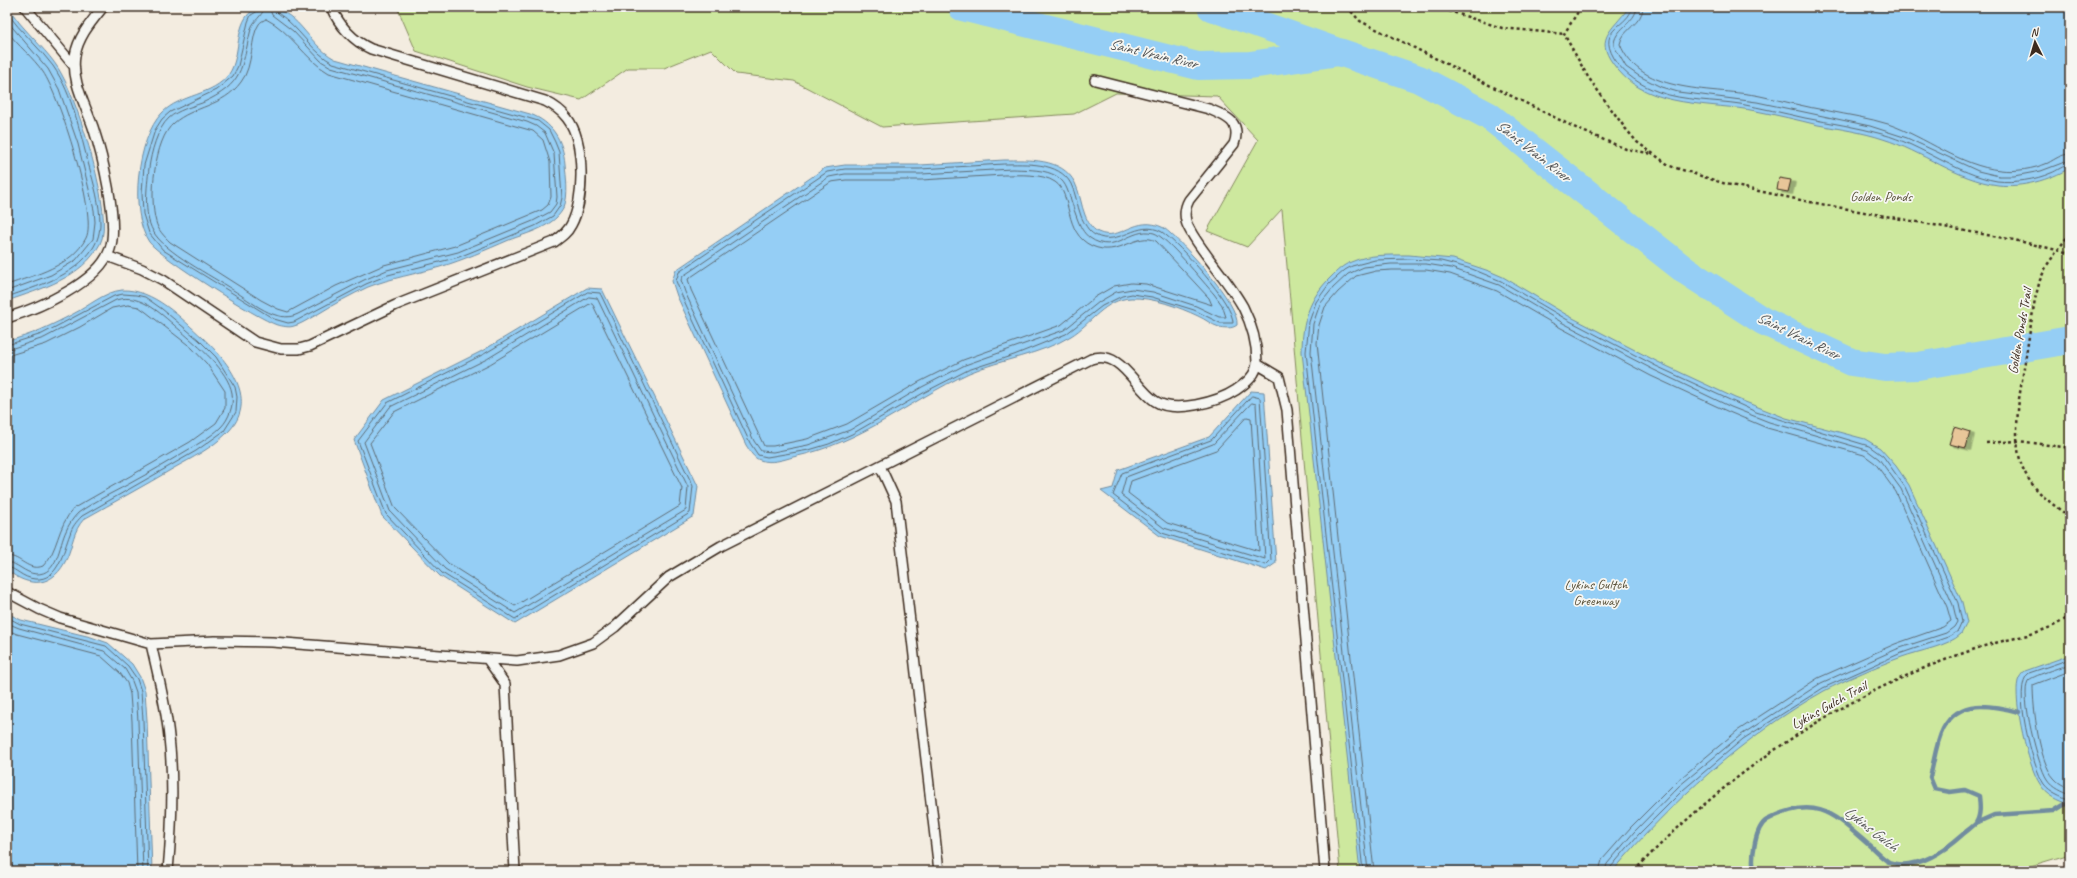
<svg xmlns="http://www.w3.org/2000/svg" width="2077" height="878" viewBox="0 0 2077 878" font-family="Caveat,sans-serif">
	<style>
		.green { fill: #cde89e; stroke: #84895e }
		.water { fill: #95cef5; stroke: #718c9f }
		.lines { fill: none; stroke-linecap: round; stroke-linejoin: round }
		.shore { stroke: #5f6c74; stroke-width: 1 }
		.stream { stroke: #718c9f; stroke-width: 4.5 }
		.river { stroke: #95cef5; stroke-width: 28 }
		.building { fill: #e8c699; stroke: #3b2a1e; filter: url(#shadow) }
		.lane-casing { stroke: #3b2a1e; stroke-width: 12 }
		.path { stroke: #3b2a1e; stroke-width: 2.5; stroke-dasharray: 3 3; stroke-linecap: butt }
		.lane { stroke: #f6f6f2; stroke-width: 9 }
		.labels { text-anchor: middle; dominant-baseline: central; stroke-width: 3.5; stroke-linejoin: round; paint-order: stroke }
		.park-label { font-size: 14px; fill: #585038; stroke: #f6f6f2 }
		.street-label { font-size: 14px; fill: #3b2a1e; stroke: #f6f6f2 }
		.water-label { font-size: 15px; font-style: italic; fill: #525354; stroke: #f6f6f2 }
	</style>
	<defs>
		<filter id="shadow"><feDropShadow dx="4.5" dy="2.5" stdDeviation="0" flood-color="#0004"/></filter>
	</defs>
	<rect width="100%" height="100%" fill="#f3ece0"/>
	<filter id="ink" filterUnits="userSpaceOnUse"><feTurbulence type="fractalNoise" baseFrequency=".025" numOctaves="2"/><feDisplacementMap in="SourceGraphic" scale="8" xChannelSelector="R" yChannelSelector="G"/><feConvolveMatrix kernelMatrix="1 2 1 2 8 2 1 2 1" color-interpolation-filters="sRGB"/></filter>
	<g filter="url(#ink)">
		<!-- green -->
		<path class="green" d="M397 7H933L1194 71 1248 72H1252L1250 61 1198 62 981 7H1195L1240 22 1238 13 1220 7H2070V854L2014 871H1340L1282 209 1247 247 1207 231 1258 140 1217 96 1116 93 1074 114 882 127 794 81 736 74 711 49 664 68H628L581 100 527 87 416 51Z"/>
		<!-- water -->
		<path class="water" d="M7 7C13 13 18 22 24 28 37 43 53 57 62 75 78 103 115 217 100 244 82 278 41 289 7 301Z
			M261 7C300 7 305 43 335 59L530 114C552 122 563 140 565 164 566 177 569 195 564 207 555 227 527 233 509 240 486 250 463 260 440 267 416 274 391 278 368 287 351 295 334 304 318 314 310 318 302 324 294 326 289 328 283 326 277 325 258 319 160 257 149 242 129 213 137 138 162 113 180 94 213 96 229 74 243 54 232 14 261 7Z
			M1629 7H2070V168C2049 180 2022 188 1998 185 1957 180 1922 151 1883 139 1862 132 1840 129 1818 125 1798 120 1777 115 1756 111 1712 102 1650 109 1618 70 1591 38 1612 32 1629 7Z
			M1004 160C1028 160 1062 157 1075 183 1080 193 1081 205 1085 215 1088 222 1091 228 1098 232 1121 243 1135 213 1164 228 1182 242 1240 303 1237 325 1232 329 1225 328 1219 327 1212 325 1205 319 1198 316 1179 307 1152 297 1131 298 1105 299 1091 324 1071 336 1040 355 1002 359 969 373 907 402 862 443 793 457 783 460 770 464 760 460 753 458 750 451 746 445L677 296 672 281 676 270 825 168 845 165H920Z
			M1409 255 1453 259 1489 271 1503 277 1567 315 1658 362 1735 398 1786 418 1865 439 1880 448 1896 466 1909 485 1962 602 1967 623C1965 626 1963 631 1961 634 1949 646 1918 651 1902 657 1879 665 1845 680 1824 691 1743 737 1673 800 1613 871H1360L1302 352C1302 322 1309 298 1331 277 1337 271 1343 265 1351 262 1369 254 1390 255 1409 255Z
			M587 288 602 289 698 486 694 516 515 624 440 576 382 516 354 440 384 400 482 351Z
			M122 290C154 289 181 318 203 338 229 362 260 401 227 433 212 448 192 458 174 468 144 486 114 502 84 519 73 531 73 544 67 558 54 587 30 589 7 570V341C30 336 52 325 73 314 89 306 104 292 122 290Z
			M1251 391 1264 392 1276 563 1266 570 1160 536 1101 491 1113 488 1118 470 1209 437Z
			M7 613 21 620 91 637 108 643 132 664 140 677 145 691 147 720 152 871H7Z
			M2070 655V804C2059 801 2046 795 2040 784 2028 767 2013 701 2018 681 2019 677 2022 673 2025 671Z"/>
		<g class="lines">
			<!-- shore -->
			<path class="shore" d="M259 7 258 11 251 15 248 22 238 66 233 76 216 90 170 112 162 119 155 130 144 165 142 193 143 214 149 233 163 250 274 319 288 323 294 322 366 284 388 275 459 257 535 226 553 216 560 206 562 198 559 152 555 142 549 130 538 121 528 118 333 63C314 53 303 34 287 20 283 16 275 13 274 7
				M264 7C263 17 253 20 251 29 241 69 244 84 202 103 191 107 178 110 169 118 157 129 151 153 149 168 147 188 143 213 153 231 164 252 212 276 233 290 251 301 277 325 298 314L364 280 387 270 458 252 533 221 550 212 556 204 557 197 554 154 545 133 536 126 527 122 331 67 321 61 293 31 272 15 269 7
				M1632 7C1630 27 1596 27 1614 58 1624 75 1642 86 1659 92 1684 101 1714 100 1740 104 1762 108 1783 113 1805 118 1831 123 1857 127 1882 134 1922 145 1956 174 1997 181 2014 183 2035 180 2051 173 2057 171 2063 165 2070 165
				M1637 7C1636 23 1613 29 1614 46L1626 67 1639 76 1661 87 1678 92 1757 102 1870 126 1907 138 1978 171 1999 176H2014L2041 171 2070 160
				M1643 7C1643 24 1622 29 1620 44 1640 96 1716 87 1760 96 1783 101 1806 107 1829 111 1848 115 1869 118 1888 124 1926 137 1960 166 2000 170 2015 172 2034 169 2048 163 2055 159 2062 154 2070 154
				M7 13C21 32 39 47 53 66 73 95 80 133 89 166 94 184 100 204 100 223 100 232 98 240 93 248 74 277 37 286 7 297
				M266 19C291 31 304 59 329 73L533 131 543 140 550 162 551 197 548 205 542 210 455 246 384 265 336 286 288 312 278 309 261 300 170 242C164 236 158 230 156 222 149 199 154 139 174 123 193 106 223 107 241 82 254 66 250 36 259 24 260 22 264 20 266 19Z
				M7 21 48 69 59 89 78 144 94 210 95 222 93 239 76 260 51 275 7 291
				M7 31C18 46 33 57 43 72 59 95 98 215 86 238 72 266 35 275 7 285
				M1004 164C1025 164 1059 161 1071 184 1076 194 1077 205 1081 216 1084 223 1088 231 1095 235 1119 248 1138 218 1162 232 1179 244 1234 303 1233 323H1220L1194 310 1152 297 1132 294 1122 296 1102 306 1066 334 1014 355 968 370 925 392 852 434 829 444 809 450 767 457 758 455 750 443 681 294 676 281 679 272 827 172 845 169H920Z
				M1013 169C1032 170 1059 168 1067 189 1071 198 1073 208 1077 218 1080 226 1083 233 1090 238 1115 256 1131 226 1154 233 1167 237 1203 282 1214 294L1222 305 1226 317H1219L1196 306 1153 292 1132 289 1116 292 1099 302 1064 330 965 365 922 387 850 430 808 445 773 452 761 451 754 441 685 292 681 280 683 276 829 177 845 174H921Z
				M1004 175C1019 175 1042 173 1055 182 1073 194 1063 233 1092 246 1119 258 1137 231 1156 241L1209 298 1212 305 1146 284 1131 283 1114 286 1095 297 1061 325 963 360 919 382 847 424 807 439 773 446H764L691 290 688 279 831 182 846 180H921Z
				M588 292 600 293 693 486 690 513 515 619 442 573 386 514 358 441 387 403 484 354Z
				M589 297 597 298 688 487 686 510 515 613 445 569 390 511 364 442 390 407 487 359Z
				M592 303 682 488 680 506 515 606 449 564 395 508 370 443 394 412 490 364Z
				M7 345 42 334 114 296 123 294 136 295 145 297 162 309 199 340 216 357 235 387 237 397 236 412 224 431 196 451 82 516C76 522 72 527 70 534 63 551 59 581 35 579 22 578 16 568 7 567
				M7 350 44 338 116 300C141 292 163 316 181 331 198 346 228 370 232 393 234 405 229 419 221 427 210 438 194 446 181 454 166 463 151 472 136 480 117 491 96 500 78 513 73 518 69 524 66 531 59 545 58 575 36 574 24 573 18 563 7 562
				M7 356 46 344 80 327 112 308 128 305 139 307 146 312 192 348 207 364 225 391V408L216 423 190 442 74 508C56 528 59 550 43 566 28 572 21 556 7 556
				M1252 396 1260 398 1271 560 1266 565 1162 533 1113 495 1122 473 1211 440Z
				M1252 403 1256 404 1265 559 1164 528 1121 495 1126 477 1213 444Z
				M1247 417 1251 418 1259 551 1167 523 1128 493 1131 481 1216 450Z
				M7 617 20 624 106 646 128 666 137 679 141 691 143 720 148 871
				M7 623 19 628 104 651 125 669 132 681 136 692 138 721 143 871
				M7 630 17 634 101 656 120 673 127 683 130 694 132 721 137 871
				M2070 659 2029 673C2011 685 2033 769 2044 784 2050 792 2061 796 2070 800
				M2070 664C2062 667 2031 676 2028 681 2020 695 2038 766 2047 779 2052 787 2062 791 2070 794
				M2070 671 2033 685C2033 708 2039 762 2054 778 2058 783 2064 786 2070 788
				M1363 871 1306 352 1309 322 1316 302 1329 284 1345 270 1352 266 1375 260 1409 259 1441 261 1472 269 1501 281 1566 319 1656 366 1756 412 1869 446 1883 456 1905 487 1958 603 1962 622 1958 631 1948 637 1899 654 1823 688 1743 739 1683 790 1638 835 1611 867 1610 871
				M1368 871 1311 352 1313 324 1320 304 1333 288 1348 274 1364 267 1391 264H1426L1451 268 1499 285 1563 323 1654 370 1731 407 1769 422 1867 450 1879 459 1901 489 1953 605 1957 622 1954 627 1946 633 1897 649 1821 683 1741 735 1679 786 1634 832 1607 864 1605 871
				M1374 871 1317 343 1319 325 1325 307 1338 292 1356 276 1376 271 1392 270H1426L1450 274 1497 291 1561 328 1651 376 1729 412 1767 428 1864 455 1875 463 1896 492 1947 607 1951 621 1943 627 1895 644 1818 678 1737 731 1676 782 1631 827 1602 860 1599 871"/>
			<!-- stream -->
			<path class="stream" d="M1976 823 1994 815 2054 811 2067 803
				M1754 871C1751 858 1755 827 1767 820 1816 794 1833 814 1870 846 1876 851 1883 859 1889 862 1916 872 1944 851 1962 835 1966 831 1973 827 1976 823 1981 815 1980 805 1979 796L1965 790 1950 792 1935 789 1930 777C1934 762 1936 743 1943 729 1959 698 1991 705 2019 712"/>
			<!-- river -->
			<path class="river" d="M962 7 1198 66 1250 65 1339 52 1419 79 1489 116 1686 271 1763 321 1851 362 1885 367 1918 366 2070 340
				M1211 7 1335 51"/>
		</g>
		<!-- building -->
		<path class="building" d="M1779 178 1791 180 1788 192 1777 190Z
			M1954 427 1970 432 1966 448 1949 444Z"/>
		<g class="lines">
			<defs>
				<path id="lane" d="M25 7 74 66
					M107 256 142 269 163 280 255 342 281 349H299L310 346 396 305 554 242C561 237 567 233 571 225 585 200 585 141 567 118 561 110 553 105 545 101L371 49C353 41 339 25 331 7
					M7 318C38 308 99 283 110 249 119 222 102 154 93 127 85 104 71 80 75 56 78 37 91 22 103 7
					M1257 364 1279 377 1287 410 1325 871
					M880 466 896 501 939 871
					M7 592 39 609 60 618 151 644 215 641 272 642 517 661 559 655 593 643 615 627 669 577 721 546 1091 359C1121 349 1134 387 1155 401 1174 414 1218 402 1236 390 1246 383 1257 375 1257 362 1257 344 1251 323 1243 307 1229 282 1209 261 1194 237 1191 232 1187 226 1186 221 1184 213 1185 207 1189 200L1234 144C1242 122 1226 116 1209 109L1095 80
					M151 644C158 675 166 705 169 737 174 781 172 827 168 871
					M488 660 505 684 515 871"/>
			</defs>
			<!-- lane casing -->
			<use href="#lane" class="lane-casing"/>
			<!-- path -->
			<path class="path" d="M1347 7 1360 21 1580 130 1626 149 1653 154
				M1437 7 1502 28 1564 34
				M1581 7 1564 34 1588 77 1625 128 1637 142 1670 166 1726 184 1805 201 2014 240 2070 253
				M2070 233 2047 265 2040 280 2035 299 2019 399C2013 461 2018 481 2070 517
				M1986 443 2019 441 2070 448
				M1634 871C1718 784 1810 716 1922 669 1945 660 1967 651 1991 644 2017 637 2047 633 2070 616"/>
			<!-- lane -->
			<use href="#lane" class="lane"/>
		</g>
	</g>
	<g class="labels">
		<!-- park labels -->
		<g class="park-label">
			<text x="1881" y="196">Golden Ponds</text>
			<text x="1596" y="584">Lykins Gultch<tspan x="1596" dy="16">Greenway</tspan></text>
		</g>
		<!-- street labels -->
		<g class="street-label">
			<text transform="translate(2020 331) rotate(-80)">Golden Ponds Trail</text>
			<text transform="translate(1829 705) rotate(-29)">Lykins Gulch Trail</text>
		</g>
		<!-- water labels -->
		<g class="water-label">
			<text transform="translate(1153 54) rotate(13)">Saint Vrain River</text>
			<text transform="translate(1533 151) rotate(38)">Saint Vrain River</text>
			<text transform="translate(1798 336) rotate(26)">Saint Vrain River</text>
			<text transform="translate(1871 829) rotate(38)">Lykins Gulch</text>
		</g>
	</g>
	<!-- margin -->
	<rect width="2077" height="878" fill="none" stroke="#f6f6f2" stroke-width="24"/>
	<rect x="12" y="12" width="2053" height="854" fill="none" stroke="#3b2a1e" stroke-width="1.5" filter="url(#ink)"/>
	<!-- north arrow -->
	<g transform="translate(2035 42) rotate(355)" stroke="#f6f6f2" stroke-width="3" paint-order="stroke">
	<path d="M0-3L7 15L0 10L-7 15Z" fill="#3b2a1e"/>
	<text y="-6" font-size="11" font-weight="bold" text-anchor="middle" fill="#3b2a1e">N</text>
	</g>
</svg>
